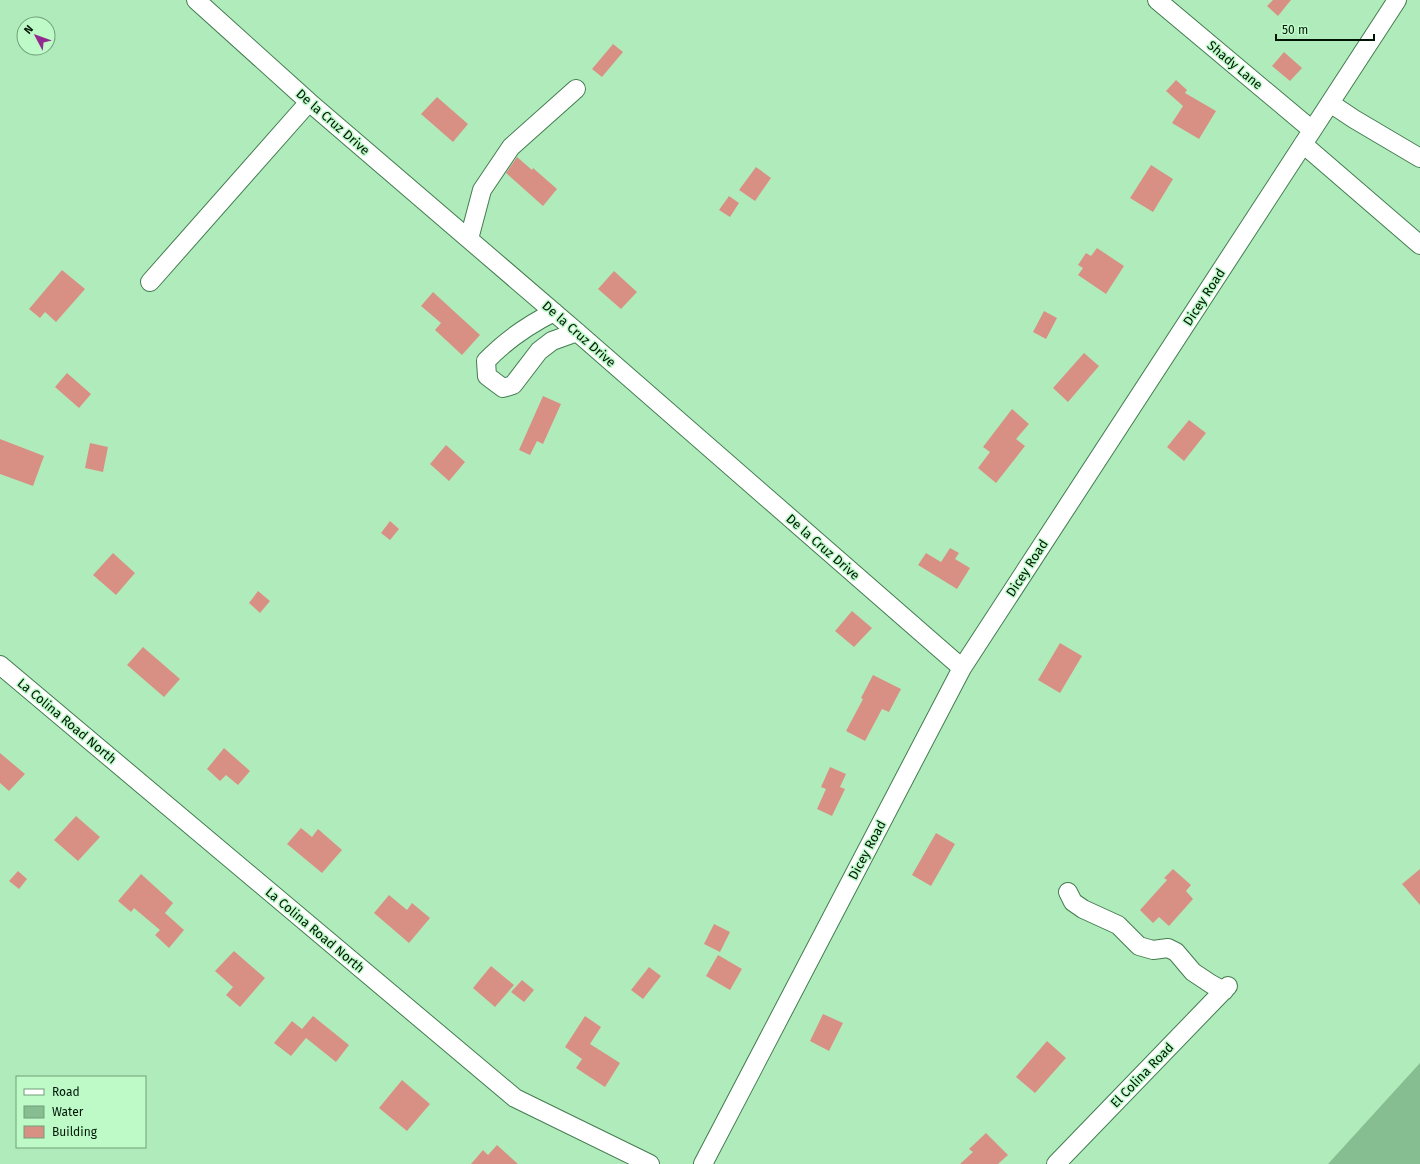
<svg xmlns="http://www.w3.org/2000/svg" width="1420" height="1164" viewBox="0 0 1420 1164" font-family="'Fira Sans',sans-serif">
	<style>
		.water { fill: #87be91 }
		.building { fill: #d99084 }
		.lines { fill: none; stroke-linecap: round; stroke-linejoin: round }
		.minor-casing { stroke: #437c50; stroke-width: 20 }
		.minor { stroke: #fff; stroke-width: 18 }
		.labels { text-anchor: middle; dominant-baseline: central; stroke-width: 3; stroke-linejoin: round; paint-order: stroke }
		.street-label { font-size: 13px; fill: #011505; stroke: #bdfac8 }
	</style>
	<rect width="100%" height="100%" fill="#b0ecbb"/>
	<!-- water -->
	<path class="water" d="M1420 1063V1164H1328Z"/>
	<!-- building -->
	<path class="building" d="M1273 0H1291L1278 16 1267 6Z
		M613 44 623 52 602 77 592 69Z
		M1284 52 1302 68 1290 81 1272 66Z
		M1176 80 1187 90 1185 93 1216 111 1199 139 1172 123 1183 106 1166 91Z
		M437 97 468 124 453 142 421 114Z
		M517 157 532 170 533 168 557 189 543 206 506 173Z
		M1151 165 1173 179 1153 212 1130 198Z
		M756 167 771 178 755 201 739 190Z
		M729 196 739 203 730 217 719 210Z
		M1097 248 1124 266 1106 294 1078 275 1083 268 1078 265 1086 253 1091 256Z
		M62 270 85 289 56 322 45 312 40 318 29 309Z
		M614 271 637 292 621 309 598 289Z
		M433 292 480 335 462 355 435 330 441 323 421 306Z
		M1044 311 1057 318 1046 339 1033 332Z
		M1084 353 1099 366 1068 402 1053 388Z
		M67 373 91 394 79 408 55 387Z
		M543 396 561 404 543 444 537 441 530 455 519 450Z
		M1012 409 1029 424 1016 439 1025 446 996 483 978 468 990 452 983 447Z
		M1189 420 1206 433 1184 461 1167 447Z
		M0 439 44 456 33 486 0 474Z
		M90 443 108 447 103 472 85 468Z
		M446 445 465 462 449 481 430 464Z
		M390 521 399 529 390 540 381 533Z
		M950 548 959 553 955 559 970 568 957 589 918 565 926 553 941 562Z
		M113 553 135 573 116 595 93 575Z
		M258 591 270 601 260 613 249 603Z
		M852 611 872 628 854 647 835 631Z
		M1060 643 1082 656 1060 693 1038 680Z
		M143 647 180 679 164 697 127 665Z
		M873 675 901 689 889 712 882 709 865 741 846 731 863 699 861 698Z
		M224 748 250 771 238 785 226 775 220 781 207 769Z
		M0 753 25 774 9 791 0 783Z
		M830 767 846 774 840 787 845 789 832 816 817 809 826 789 821 787Z
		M76 816 100 837 78 861 54 840Z
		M301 828 312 837 318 829 342 850 322 873 287 844Z
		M936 833 955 844 931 886 912 875Z
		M1173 869 1191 885 1186 891 1193 899 1169 926 1159 917 1153 923 1140 910 1167 880 1164 878Z
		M1420 869V905L1402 884Z
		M18 871 27 879 19 889 9 881Z
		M141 874 173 903 165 913 184 930 169 948 155 935 160 930 134 908 131 912 118 901Z
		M389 895 407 910 412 903 430 918 409 943 374 913Z
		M714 924 730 932 720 952 704 944Z
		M234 951 265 978 240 1007 226 995 233 987 215 971Z
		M718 955 742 969 730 990 706 976Z
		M491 966 514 985 495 1007 473 988Z
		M649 967 661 976 643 999 631 990Z
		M522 980 534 990 524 1002 511 992Z
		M823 1014 843 1023 829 1051 810 1041Z
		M313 1016 349 1045 336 1062 306 1038 291 1056 274 1043 292 1021 302 1029Z
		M585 1016 601 1027 590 1044 620 1063 605 1087 576 1068 582 1059 565 1047Z
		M1047 1041 1066 1058 1035 1093 1016 1077Z
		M402 1080 430 1104 407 1131 379 1108Z
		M986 1133 1008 1155 998 1164H960L973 1152 969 1149Z
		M497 1145 518 1164H471L483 1150 488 1155Z"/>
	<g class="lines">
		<defs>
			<path id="minor" d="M196 0 309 102 577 332 962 668
				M1157 0 1312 130
				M1330 103 1354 119 1420 158
				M1303 144 1420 245
				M469 239 482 190 511 147 576 89
				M150 282 309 102
				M554 312C528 325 506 340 486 361L487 376 503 388 513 385 539 351 552 341 577 332
				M0 665 515 1098 650 1164
				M1068 892 1073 902 1083 909 1118 925 1139 946 1153 950 1168 948 1176 952 1193 972 1211 984 1224 991
				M703 1164 962 668 1397 0
				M1056 1164 1228 986"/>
		</defs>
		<!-- minor casing -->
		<use href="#minor" class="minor-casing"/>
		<!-- minor -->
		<use href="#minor" class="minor"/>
	</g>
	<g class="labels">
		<!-- street labels -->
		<g class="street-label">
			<text transform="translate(1235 65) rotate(40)">Shady Lane</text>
			<text transform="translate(333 122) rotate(41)">De la Cruz Drive</text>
			<text transform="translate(1204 297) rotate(-57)">Dicey Road</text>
			<text transform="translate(579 334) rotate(41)">De la Cruz Drive</text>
			<text transform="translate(823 547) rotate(41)">De la Cruz Drive</text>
			<text transform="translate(1027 568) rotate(-57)">Dicey Road</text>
			<text transform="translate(67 721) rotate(40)">La Colina Road North</text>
			<text transform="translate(867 850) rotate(-62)">Dicey Road</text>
			<text transform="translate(315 930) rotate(40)">La Colina Road North</text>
			<text transform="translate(1142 1075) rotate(-46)">El Colina Road</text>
		</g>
	</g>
	<!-- legend -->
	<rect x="16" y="1076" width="130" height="72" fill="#bdfac8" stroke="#729e7a"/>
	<rect x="24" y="1089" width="20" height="6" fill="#ffffff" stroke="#729e7a"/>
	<text x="52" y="1096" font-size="12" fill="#011505">Road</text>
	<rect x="24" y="1106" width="20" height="12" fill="#87be91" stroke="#729e7a"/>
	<text x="52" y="1116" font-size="12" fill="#011505">Water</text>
	<rect x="24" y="1126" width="20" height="12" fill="#d99084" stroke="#729e7a"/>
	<text x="52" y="1136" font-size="12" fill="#011505">Building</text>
	<!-- north arrow -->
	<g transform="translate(36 36) rotate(311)"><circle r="19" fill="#bdfac8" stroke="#729e7a"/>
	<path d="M0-3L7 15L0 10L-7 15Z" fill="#932a8e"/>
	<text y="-6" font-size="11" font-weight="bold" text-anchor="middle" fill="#011505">N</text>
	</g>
	<!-- scale -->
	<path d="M1276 34v6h98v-6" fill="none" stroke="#011505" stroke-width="2"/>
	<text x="1282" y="34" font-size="12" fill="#011505" stroke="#bdfac8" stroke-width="3" paint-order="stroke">50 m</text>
</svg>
